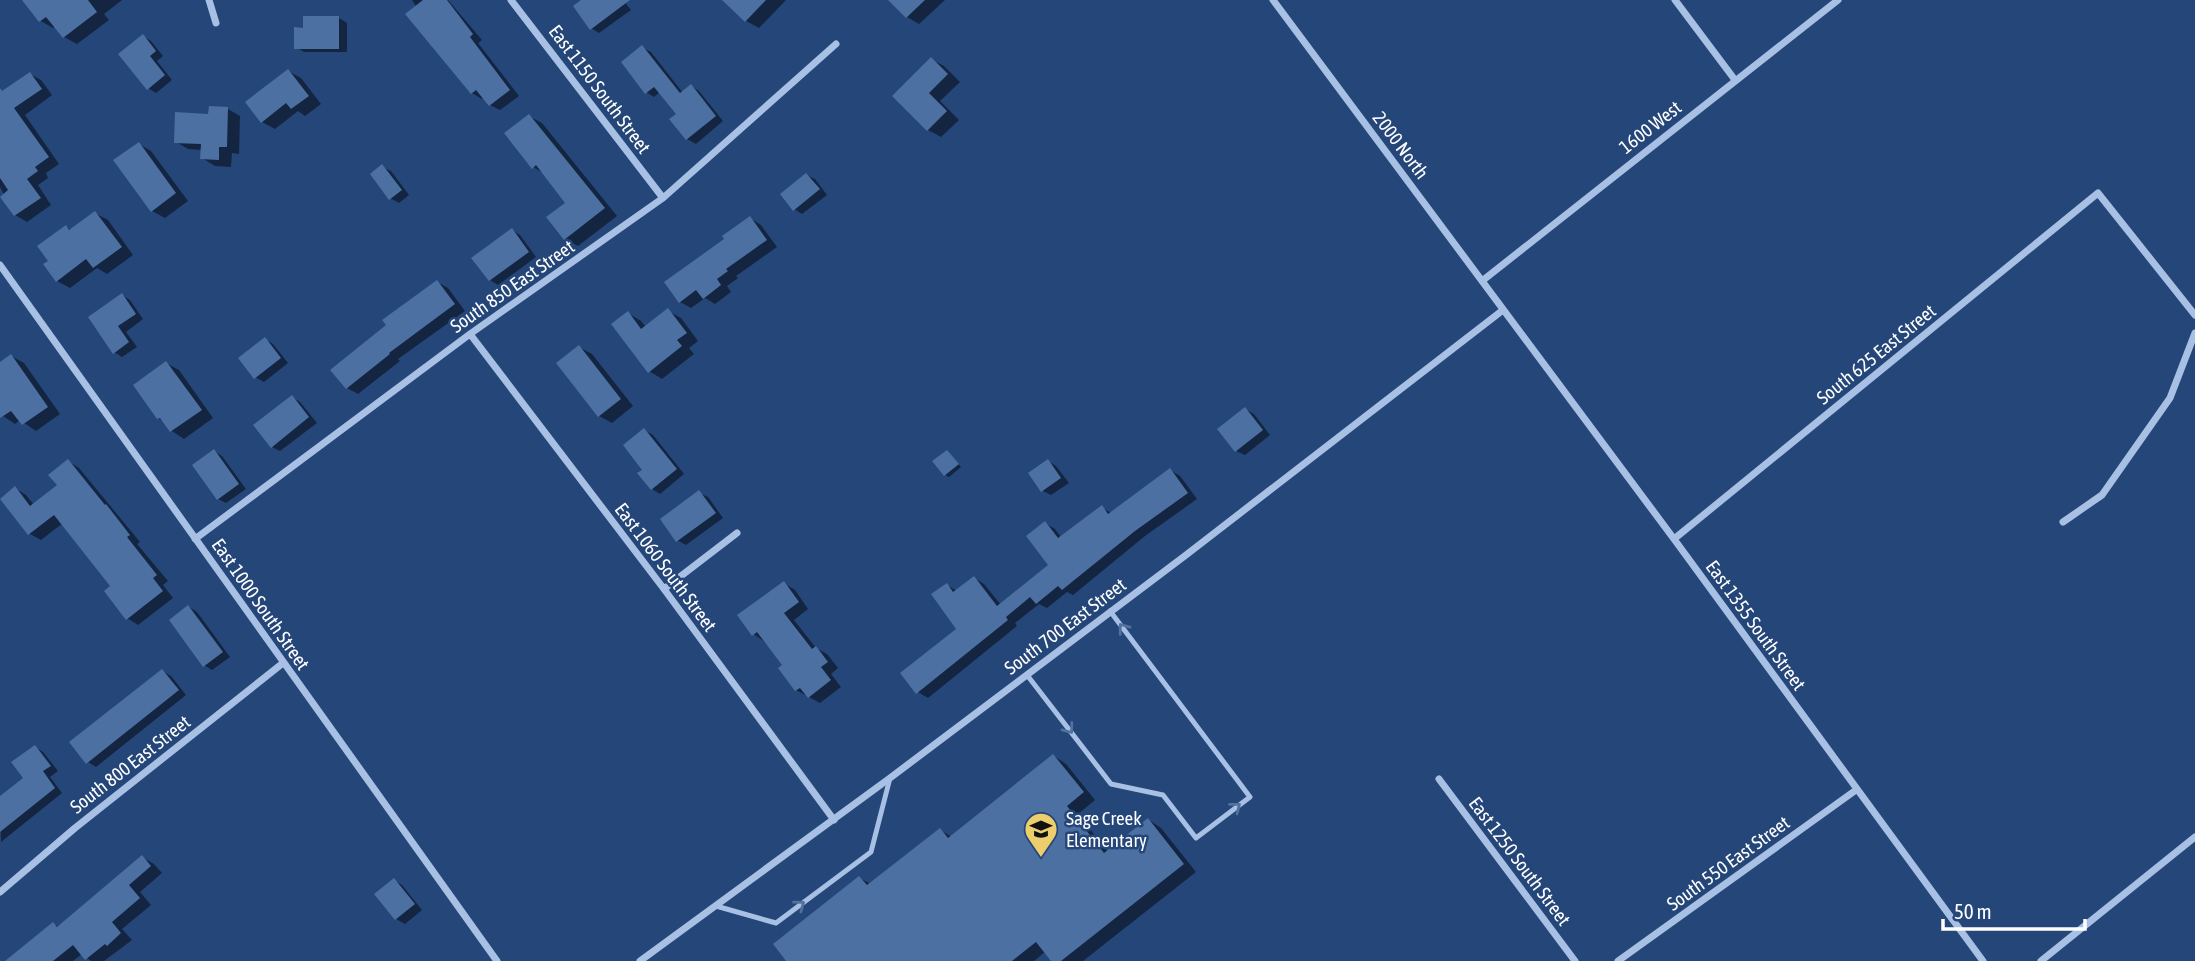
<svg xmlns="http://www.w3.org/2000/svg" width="2195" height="961" viewBox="0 0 2195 961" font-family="'Asap Condensed',sans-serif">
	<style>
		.shadow { fill: #0007 }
		.building { fill: #4d70a3 }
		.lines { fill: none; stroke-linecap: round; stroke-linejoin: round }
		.service { stroke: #a7c0e4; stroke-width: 5 }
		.minor { stroke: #a7c0e4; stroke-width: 7 }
		.oneway { stroke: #52719e }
		.labels { text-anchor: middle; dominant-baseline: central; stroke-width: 5; stroke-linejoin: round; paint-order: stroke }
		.street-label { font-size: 19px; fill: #fff; stroke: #254679 }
		.poi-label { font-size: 19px; fill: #fff; stroke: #254679; text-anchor: start }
	</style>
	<rect width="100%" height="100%" fill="#254679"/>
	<!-- shadow -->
	<path class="shadow" d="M33 0H122L104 14 109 20 77 44 64 37 56 26 53 28 41 21Z
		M412 0H448L482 40 478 43 519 96 500 110 490 105 484 97 482 99 472 93Z
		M584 0H623L631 10 599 33 591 28Z
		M733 0H786L759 28 746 21 729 4Z
		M894 0H945L919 24 907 17Z
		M339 18 347 23V52H304L296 47Z
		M143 36 151 41 163 56 157 61 172 80 156 93 148 88Z
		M643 48 651 52 683 93 691 86 699 91 723 121 696 144 687 139 678 114 660 92 654 97 646 92Z
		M931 59 944 66 960 82 940 101 959 120 941 137 928 130 894 96Z
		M288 71 301 78 321 104 305 116 298 111 275 129 262 122Z
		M30 74 41 80 52 95 25 115 59 164 46 173 48 178 38 185 51 205 27 222 15 215 0 187V94Z
		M228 109 240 116 239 154 232 153 231 167 215 166 202 158V150L188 149 176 142 210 116Z
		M529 116 542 123 617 216 578 246 565 239 567 203 545 174 533 167Z
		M139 144 151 151 188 201 165 218 152 211Z
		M382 167 391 171 409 195 399 203 390 198Z
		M806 175 815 179 827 195 802 214 794 209Z
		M95 213 108 220 133 255 107 274 97 268 70 288 57 281 50 261 66 227 71 230Z
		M750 218 761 225 777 247 736 276 738 278 727 286 731 292 715 304 705 298 691 308 680 302 727 239Z
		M512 230 520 235 536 257 498 285 490 280Z
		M437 282 448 288 465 311 398 359 400 361 358 394 347 388Z
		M122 295 130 300 143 319 126 332 137 347 122 357 114 352Z
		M668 311 681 318 698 341 689 348 694 354 662 379 649 371 628 313 641 321 646 327Z
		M265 339 273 344 288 363 264 382 255 377Z
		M579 347 592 354 633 406 612 423 599 416Z
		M11 356 24 363 60 414 36 431 20 420 15 424 0 414V364Z
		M166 363 179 370 213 418 184 439 172 431 165 422 158 418Z
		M292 397 300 402 317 423 280 451 272 447Z
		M1245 409 1254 414 1270 435 1245 455 1236 451Z
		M644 430 653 435 684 474 660 494 652 489 645 470Z
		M214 451 222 456 246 489 226 503 218 499Z
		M947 452 961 467 949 477 945 475Z
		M68 461 79 468 140 542 137 544 168 581 163 585 173 598 138 625 127 618 112 586 63 523 41 540 30 534 2 498 15 488 26 495 34 505 59 486Z
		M1048 461 1056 466 1069 483 1051 495 1043 491Z
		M1170 470 1180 476 1197 499 1145 536 1073 595 1067 592 1047 608 1039 604 1015 623 1017 626 928 698 918 692 959 629 947 585 957 591 974 578 984 584 1001 605 1051 565 1045 523 1055 529 1061 537 1102 508 1112 513Z
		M699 493 708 497 723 518 686 545 677 540Z
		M784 583 795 590 808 609 794 620 816 648 827 654 838 668 831 674 841 687 820 703 796 690 785 665 764 641 753 634Z
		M189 607 197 612 230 657 212 670 204 665Z
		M162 671 171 676 186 695 96 767 88 762Z
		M35 747 43 752 58 771 50 777 62 793 1 842 0 798 25 778Z
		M1054 756 1066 764 1095 800 1078 814 1108 852 1149 820 1161 828 1196 872 1083 961H1054L1046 951 1034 961H788L859 878 871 884 940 830 952 837Z
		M142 857 154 864 162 873 140 892 151 905 122 929 132 940 104 961H91L82 954 73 961H8L53 924 59 927Z
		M394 880 402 885 422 910 405 924 396 919Z"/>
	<!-- building -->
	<path class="building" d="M22 0H88L97 12 63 38 46 17 39 22Z
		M423 0H447L473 34 470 37 510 90 489 106 476 90 471 94 405 14Z
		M581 0H630L590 30 573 6Z
		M722 0H766L745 22Z
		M888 0H925L906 18Z
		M303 16H339V49H294V27L303 28Z
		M143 34 156 51 150 56 165 75 147 90 118 54Z
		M642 45 680 93 691 84 716 116 686 140 669 119 676 114 654 87 645 94 621 62Z
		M931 57 948 74 929 93 947 111 927 131 892 96Z
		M288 69 309 96 291 109 286 103 261 123 245 102Z
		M30 72 42 89 14 108 49 157 35 167 38 171 27 179 41 198 14 216 0 197 8 190 0 178V88L2 91Z
		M209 106 228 107 227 147H219V160L200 159 201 144 174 143 175 112 208 114Z
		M529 114 605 208 564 240 546 217 565 203 536 165 532 169 504 133Z
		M139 142 176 193 151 212 113 160Z
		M382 164 402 190 389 200 370 174Z
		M806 173 820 189 793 211 780 194Z
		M95 211 122 247 93 268 86 259 56 282 43 264 48 261 37 246 66 225 69 230Z
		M750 216 767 240 726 269 728 271 717 279 721 285 703 299 696 290 679 303 664 282 724 239 722 236Z
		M512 228 529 252 489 281 471 258Z
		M437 280 455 304 389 353 390 354 346 389 330 370 386 325 382 320Z
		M122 293 136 314 118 326 129 342 113 354 88 317Z
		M668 308 687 333 677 340 682 346 648 373 611 324 628 311 641 329Z
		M265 337 281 358 254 379 238 358Z
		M579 345 621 399 598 417 556 363Z
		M11 354 48 407 22 425 11 411 0 418V362Z
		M166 361 202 410 170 432 160 418 157 419 133 385Z
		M292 395 309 417 271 448 253 425Z
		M1245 407 1263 430 1235 452 1217 429Z
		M644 428 677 469 651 490 637 473 642 470 623 445Z
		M214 449 239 484 217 500 192 465Z
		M947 450 959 464 944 476 932 461Z
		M68 459 105 505 106 504 130 535 127 537 157 575 153 578 163 591 126 620 104 591 110 586 54 515 28 535 0 499 15 486 30 506 57 485 48 475Z
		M1048 459 1061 478 1041 492 1028 473Z
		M1170 468 1188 493 1135 531 1062 590 1058 586 1036 604 1030 597 1006 617 1008 620 916 694 900 673 956 629 931 594 947 583 953 592 974 576 997 606 1048 565 1026 536 1045 521 1058 538 1102 505 1108 514Z
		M699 490 716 513 676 542 660 519Z
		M784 581 799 602 784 613 812 649 816 646 828 662 821 667 831 680 808 698 800 688 795 691 778 668 782 665 757 632 752 636 737 615Z
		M188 605 223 652 203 667 169 620Z
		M162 669 179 690 86 764 69 742Z
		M35 745 51 766 43 771 55 788 0 832V796L23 778 11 762Z
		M1053 754 1084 792 1067 806 1104 853 1148 818 1184 864 1061 961H1051L1036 942 1012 961H786L773 944 859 876 867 885 940 828 948 838Z
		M142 855 151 866 129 885 140 898 112 922 121 933 107 946 105 944 85 960 73 945 53 961H5L53 922 57 927Z
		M394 878 415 904 395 920 374 894Z"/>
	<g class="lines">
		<!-- service -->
		<path class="service" d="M1027 675 1111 784 1163 795 1196 838 1250 797 1110 611
			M716 906 776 923 871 852 890 778"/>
		<!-- minor -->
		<path class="minor" d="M209 0 216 23
			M511 0 663 198
			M1273 0 1674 539 1983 961
			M1675 0 1735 80
			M0 265 497 961
			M1482 281 1838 0
			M470 334 664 589 834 820
			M2063 522 2102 495 2170 398 2195 333
			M195 539 470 334 663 198 836 44
			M1674 539 2098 193 2195 315
			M664 589 737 533
			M1439 779 1575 961
			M0 892 75 828 283 663
			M640 961 890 778 1186 555 1503 310
			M1618 961 1856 790
			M2041 961 2195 837"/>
	</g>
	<!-- one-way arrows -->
	<defs><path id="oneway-chevron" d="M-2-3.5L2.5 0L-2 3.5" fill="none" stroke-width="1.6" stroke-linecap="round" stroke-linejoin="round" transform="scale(1.75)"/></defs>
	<g class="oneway">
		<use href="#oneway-chevron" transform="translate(1123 628) rotate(-127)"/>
		<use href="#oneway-chevron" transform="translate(1069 729) rotate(53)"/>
		<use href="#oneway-chevron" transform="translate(1236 807) rotate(-38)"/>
		<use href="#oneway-chevron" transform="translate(800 905) rotate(-37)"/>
	</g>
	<!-- icons -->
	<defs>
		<symbol id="school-pin" viewBox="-11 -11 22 30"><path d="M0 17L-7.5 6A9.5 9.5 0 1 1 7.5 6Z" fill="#edce6c" stroke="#254679"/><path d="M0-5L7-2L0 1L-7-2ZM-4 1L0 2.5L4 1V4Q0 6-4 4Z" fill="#111"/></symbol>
	</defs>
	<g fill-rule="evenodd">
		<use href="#school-pin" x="1022" y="810" width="38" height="52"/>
	</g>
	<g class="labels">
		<!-- street labels -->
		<g class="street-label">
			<text transform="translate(600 89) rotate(53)">East 1150 South Street</text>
			<text transform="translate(1650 127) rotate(-38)">1600 West</text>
			<text transform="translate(1401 145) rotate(53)">2000 North</text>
			<text transform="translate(512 286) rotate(-35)">South 850 East Street</text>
			<text transform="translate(1876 354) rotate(-39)">South 625 East Street</text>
			<text transform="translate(666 567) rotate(53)">East 1060 South Street</text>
			<text transform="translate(261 604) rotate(55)">East 1000 South Street</text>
			<text transform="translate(1756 625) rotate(54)">East 1355 South Street</text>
			<text transform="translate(1065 626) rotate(-37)">South 700 East Street</text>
			<text transform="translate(130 764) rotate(-38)">South 800 East Street</text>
			<text transform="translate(1520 861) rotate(53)">East 1250 South Street</text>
			<text transform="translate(1728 863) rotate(-36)">South 550 East Street</text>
		</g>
		<!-- poi labels -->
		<g class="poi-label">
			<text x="1066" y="818">Sage Creek<tspan x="1066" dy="22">Elementary</tspan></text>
		</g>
	</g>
	<!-- scale -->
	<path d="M1943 919v10h142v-10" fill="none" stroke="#ffffff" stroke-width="3.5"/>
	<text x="1954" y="919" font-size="21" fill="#ffffff" stroke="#254679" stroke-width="5" paint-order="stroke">50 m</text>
</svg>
